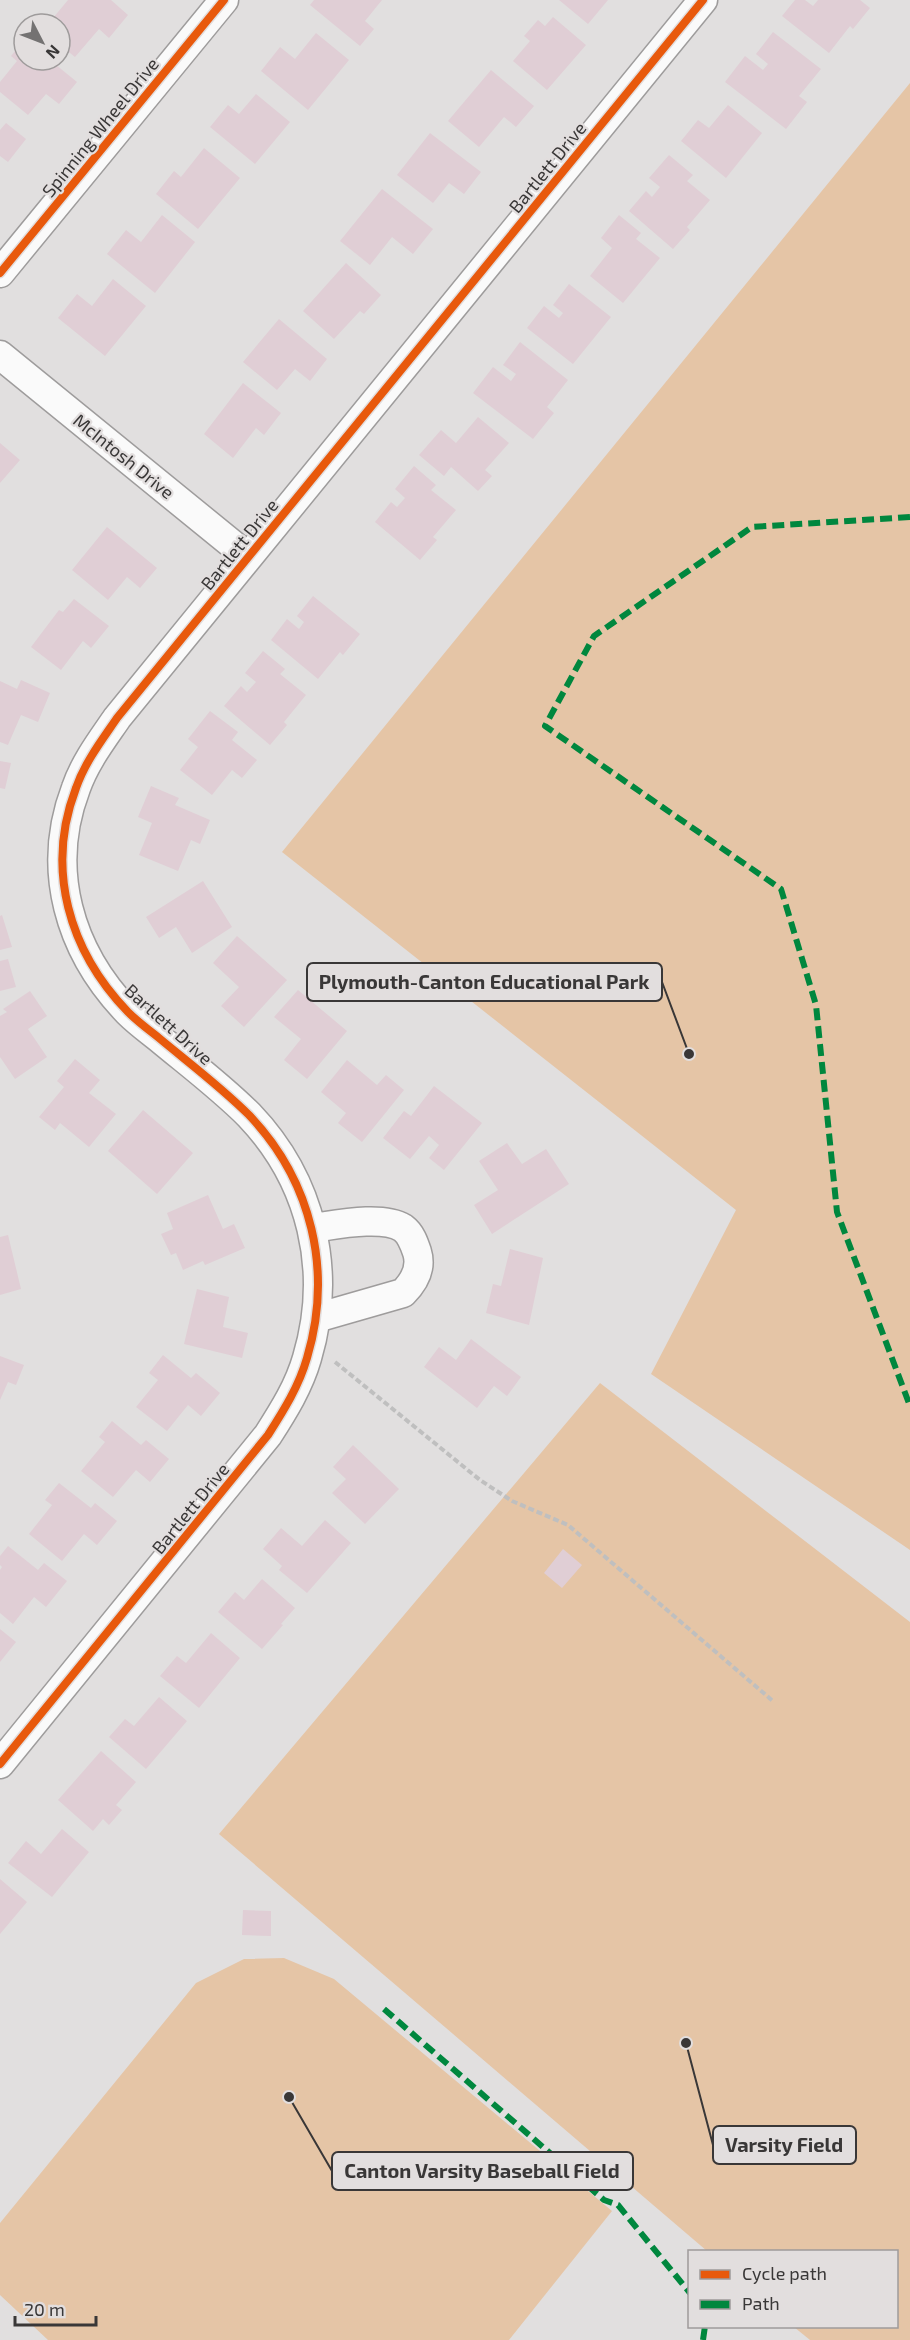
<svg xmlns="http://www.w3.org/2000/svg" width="910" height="2340" viewBox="0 0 910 2340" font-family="'Exo 2',sans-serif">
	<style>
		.green { fill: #e5c5a6 }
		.building { fill: #e0ced5 }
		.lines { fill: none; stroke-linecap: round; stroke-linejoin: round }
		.minor-casing { stroke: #9e9c9c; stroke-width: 31 }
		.path { stroke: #bfbfbf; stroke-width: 4; stroke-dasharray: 6 3; stroke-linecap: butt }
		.minor { stroke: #fafafa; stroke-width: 28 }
		.quiet { stroke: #00873e; stroke-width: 6; stroke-dasharray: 12 6; stroke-linecap: butt }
		.cycleway-casing { stroke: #e2dede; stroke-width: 11 }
		.cycleway { stroke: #e8590c; stroke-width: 8 }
		.labels { text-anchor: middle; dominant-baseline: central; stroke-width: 4.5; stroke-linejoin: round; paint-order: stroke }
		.street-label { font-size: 18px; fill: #393737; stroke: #e2dede }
		.leader { fill: none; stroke: #393737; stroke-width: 2 }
		.callout-dot { fill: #393737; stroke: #e2dede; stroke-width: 2 }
		.callout { fill: #e2dede; stroke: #393737; stroke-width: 2 }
		.callout-label { font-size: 20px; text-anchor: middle; font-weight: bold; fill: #393737 }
	</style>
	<rect width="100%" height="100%" fill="#e1dfdf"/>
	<!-- green -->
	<path class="green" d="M910 83V1550L651 1374 736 1210 282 852Z
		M600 1383 910 1622V2340H810L794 2327 896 2326V2252L707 2251 219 1834Z
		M284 1958 334 1979 612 2211 509 2340H48L0 2295V2223L196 1983 244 1959Z"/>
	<!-- building -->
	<path class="building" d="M68 0H111L128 15 109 38 99 29 75 57 60 45V24H48Z
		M314 0H382L365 21 374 29 360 46 310 5Z
		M559 0H608L588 24Z
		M795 0H805L813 6 818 0H860L870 8 853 29 850 26 829 53 782 16Z
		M553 17 586 45 547 90 513 61 530 41 524 36 538 20 545 26Z
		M773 32 821 69 799 96 807 102 786 129 725 82 745 56 763 70 768 64 756 54Z
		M316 33 349 60 308 110 261 71 280 47 295 59Z
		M24 40V60H50L77 82 59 104 46 94 28 115 0 92V82L17 61 11 56Z
		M491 70 534 106 516 127 504 117 479 147 448 121Z
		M256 94 290 122 255 164 210 127 228 105 239 114Z
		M728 105 762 133 726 178 681 141 698 120 709 128Z
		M6 123 26 139 8 162 0 156V130Z
		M430 133 481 172 464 194 449 183 433 203 397 175Z
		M204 148 240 178 198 229 156 194 174 171 181 177Z
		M669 155 693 175 687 181 710 200 687 227 690 230 673 249 629 211 646 191 652 197 660 187 649 178Z
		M382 189 433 229 413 254 392 237 370 265 340 241Z
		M162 215 195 242 155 293 107 254 126 230 141 242Z
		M619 215 641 233 636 239 660 258 623 303 590 276 612 248 601 238Z
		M346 263 381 295 364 314 360 311 334 339 303 311Z
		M113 279 146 306 105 356 58 318 77 294 92 306Z
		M569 284 611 317 573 364 527 328 544 306 559 318 563 313 553 305Z
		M279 319 327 359 310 381 295 369 277 390 243 362Z
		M520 342 568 380 547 407 554 413 533 439 473 393 493 367 511 381 516 374 503 365Z
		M243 383 281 413 264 435 256 428 233 458 204 434Z
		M478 417 509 443 485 470 492 476 478 491 451 467 444 476 419 455 441 430 456 443Z
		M0 443 20 460 0 483Z
		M414 466 436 485 431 490 456 510 433 537 437 540 420 560 375 522 391 502 397 507 405 498 395 489Z
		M107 527 157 568 140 588 127 577 108 600 72 570Z
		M313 596 360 634 343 655 340 652 318 679 271 640 287 619 299 629 304 622 297 616Z
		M74 599 109 626 91 648 83 641 61 670 31 647 59 610 63 612Z
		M263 651 285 669 280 674 306 695 284 722 287 725 270 745 224 706 241 686 247 692 256 682 245 673Z
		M21 680 50 693 38 722 21 715 8 745 0 742V681L17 689Z
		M210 711 238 732 232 740 257 760 242 778 232 770 212 795 180 770 198 747 188 739Z
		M0 761 11 763 5 789 0 788Z
		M151 786 179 798 175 805 210 820 200 844 191 840 178 871 139 855 152 823 138 817Z
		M203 881 232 927 192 953 176 927 159 938 146 917Z
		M2 915 12 947 0 950V916Z
		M237 936 287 980 244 1027 221 1006 239 987 213 963Z
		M8 959 16 987 0 991V961Z
		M298 990 347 1031 307 1079 284 1060 301 1039 274 1017Z
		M30 991 47 1016 28 1029 47 1057 15 1079 0 1057V1016L7 1012 3 1009Z
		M75 1059 100 1080 89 1093 116 1114 89 1147 60 1123 55 1130 39 1117 64 1087 57 1081Z
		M347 1060 377 1085 386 1075 404 1090 362 1142 338 1123 346 1113 321 1092Z
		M434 1086 482 1123 444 1170 429 1158 439 1145 429 1136 410 1159 383 1138 404 1111 411 1116Z
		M143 1110 193 1153 157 1194 108 1151Z
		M507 1143 522 1164 546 1149 569 1184 492 1234 474 1205 498 1190 479 1161Z
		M208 1195 223 1229 234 1224 245 1248 205 1265 203 1261 183 1270 176 1253 171 1255 161 1234 173 1229 167 1213Z
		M8 1235 21 1289 0 1295V1237Z
		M510 1249 543 1258 529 1325 486 1313 493 1284 501 1286Z
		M197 1289 229 1297 223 1327 248 1333 242 1358 184 1344Z
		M471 1339 521 1377 507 1396 494 1386 477 1408 424 1367 439 1347 456 1360Z
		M163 1355 191 1378 196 1373 220 1393 201 1416 188 1405 167 1431 136 1407 158 1380 149 1373Z
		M0 1356 24 1365 16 1385 8 1382 0 1400Z
		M112 1421 141 1445 146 1440 169 1459 150 1482 136 1470 113 1497 81 1471 105 1442 99 1437Z
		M353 1445 399 1489 365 1524 332 1493 346 1479 333 1467Z
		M59 1483 91 1508 95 1503 117 1521 97 1545 84 1534 62 1561 29 1534 52 1505 45 1500Z
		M325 1520 351 1543 307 1593 279 1570 282 1566 263 1549 281 1528 302 1546Z
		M8 1546 38 1570 44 1563 67 1581 46 1607 34 1597 13 1624 0 1613V1570L2 1567 0 1565V1556Z
		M563 1549 582 1565 562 1588 544 1573Z
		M262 1579 295 1608 281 1624 283 1625 262 1649 218 1612 235 1592 244 1600Z
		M0 1629 16 1642 0 1662Z
		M211 1633 240 1658 199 1708 160 1676 177 1656 186 1663Z
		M159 1697 187 1721 146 1769 109 1737 125 1719 134 1726Z
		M101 1751 136 1782 116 1805 122 1810 109 1825 103 1819 93 1831 58 1800Z
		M62 1829 89 1852 52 1897 8 1863 26 1841 41 1854Z
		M0 1879 27 1902 0 1934Z
		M243 1910 271 1911V1936L242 1935Z"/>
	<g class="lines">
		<defs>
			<path id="minor" d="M0 273 224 0
				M0 355 248 557
				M312 1228C335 1225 382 1215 403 1228 411 1234 414 1243 417 1252 422 1268 414 1282 403 1293L316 1318
				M0 1764 268 1435C284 1410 299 1386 307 1358 333 1271 312 1181 249 1115 221 1087 189 1063 159 1038 149 1030 138 1022 128 1012 69 951 45 869 76 788 85 762 102 740 117 718L703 0"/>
		</defs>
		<!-- minor casing -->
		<use href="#minor" class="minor-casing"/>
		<!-- path -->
		<path class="path" d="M335 1362 480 1480 512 1501 568 1525 774 1702"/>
		<!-- minor -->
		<use href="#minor" class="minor"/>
		<!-- quiet -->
		<path class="quiet" d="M910 517 752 527 594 636 545 726 781 889 816 1005 837 1212 910 1406
			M384 2009 604 2200 618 2205 690 2293
			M703 2340 705 2326"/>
		<defs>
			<path id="cycleway" d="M0 273 224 0
				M0 1764 268 1435C284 1410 299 1386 307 1358 333 1271 312 1181 249 1115 221 1087 189 1063 159 1038 149 1030 138 1022 128 1012 69 951 45 869 76 788 85 762 102 740 117 718L703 0"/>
		</defs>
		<!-- cycleway casing -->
		<use href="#cycleway" class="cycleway-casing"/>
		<!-- cycleway -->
		<use href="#cycleway" class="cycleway"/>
	</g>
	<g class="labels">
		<!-- street labels -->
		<g class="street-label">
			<text transform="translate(100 127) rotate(-51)">Spinning Wheel Drive</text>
			<text transform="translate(547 167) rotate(-51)">Bartlett Drive</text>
			<text transform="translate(124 456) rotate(39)">McIntosh Drive</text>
			<text transform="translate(239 544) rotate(-51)">Bartlett Drive</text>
			<text transform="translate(169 1024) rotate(42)">Bartlett Drive</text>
			<text transform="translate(190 1508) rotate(-51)">Bartlett Drive</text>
		</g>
	</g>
	<!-- callouts -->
	<path class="leader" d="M689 1054L662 982M686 2043L713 2145M289 2097L332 2171"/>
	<g class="callout-dot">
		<circle cx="689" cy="1054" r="6"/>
		<circle cx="686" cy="2043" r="6"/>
		<circle cx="289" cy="2097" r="6"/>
	</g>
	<g class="callout">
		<rect x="307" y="963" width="355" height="38" rx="6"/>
		<rect x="713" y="2126" width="143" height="38" rx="6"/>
		<rect x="332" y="2152" width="301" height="38" rx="6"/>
	</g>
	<g class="callout-label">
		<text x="484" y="989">Plymouth-Canton Educational Park</text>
		<text x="784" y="2152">Varsity Field</text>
		<text x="482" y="2178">Canton Varsity Baseball Field</text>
	</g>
	<!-- legend -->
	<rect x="688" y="2250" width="210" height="78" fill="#e2dede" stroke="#9e9b9b" stroke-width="1.5"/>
	<rect x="700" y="2270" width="30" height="9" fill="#e8590c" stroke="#9e9b9b" stroke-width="1.5"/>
	<text x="742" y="2280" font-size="18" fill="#393737">Cycle path</text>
	<rect x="700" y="2300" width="30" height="9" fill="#00873e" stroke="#9e9b9b" stroke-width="1.5"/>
	<text x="742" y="2310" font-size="18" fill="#393737">Path</text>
	<!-- north arrow -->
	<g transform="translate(42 42) rotate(132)"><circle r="28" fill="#e2dede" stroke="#9e9b9b" stroke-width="1.5"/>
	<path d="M0-4.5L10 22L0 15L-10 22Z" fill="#747272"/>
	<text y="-9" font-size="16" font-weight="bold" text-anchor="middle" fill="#393737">N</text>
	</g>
	<!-- scale -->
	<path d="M15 2316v9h81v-9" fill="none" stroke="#393737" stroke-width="3"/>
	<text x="24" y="2316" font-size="18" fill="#393737" stroke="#e2dede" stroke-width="4.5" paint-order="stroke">20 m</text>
</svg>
